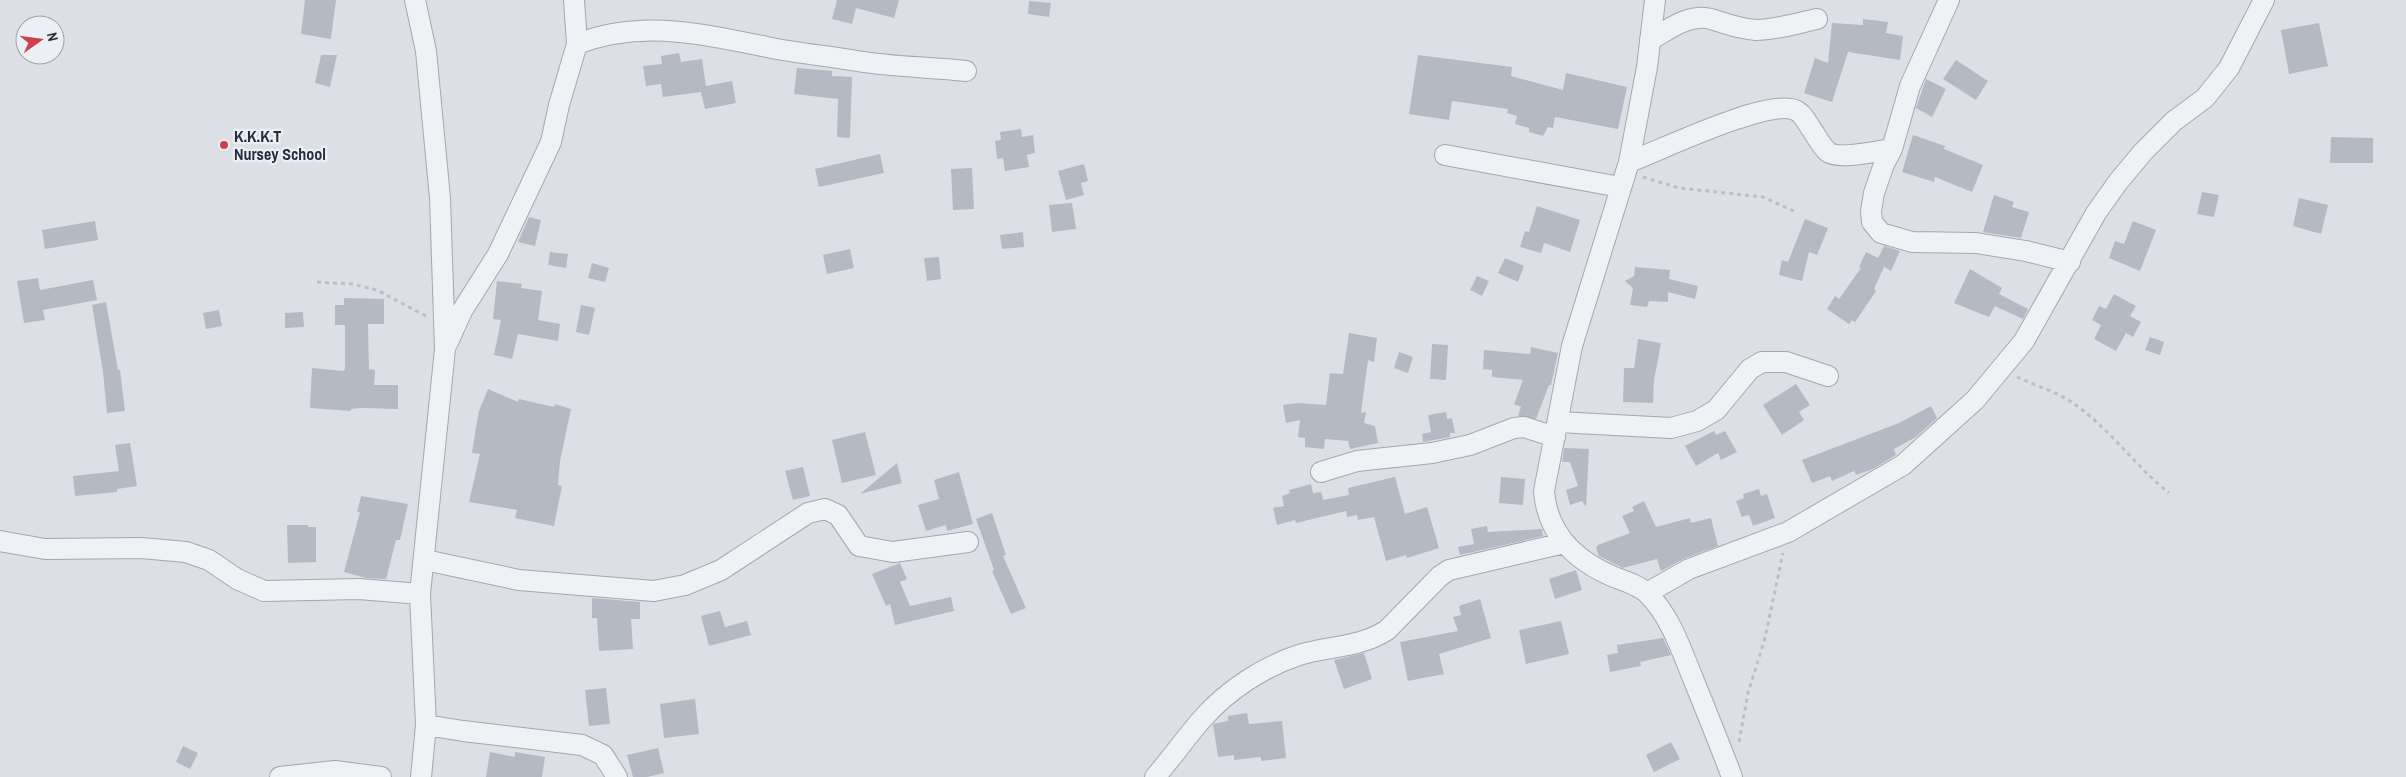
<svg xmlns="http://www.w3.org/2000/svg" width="2406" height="777" viewBox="0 0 2406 777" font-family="'Archivo Narrow',sans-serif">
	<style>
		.building { fill: #b4b9c3 }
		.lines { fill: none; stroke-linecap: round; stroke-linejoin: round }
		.minor-casing { stroke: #a2a7b0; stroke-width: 22 }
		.path { stroke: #bbbec5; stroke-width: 3; stroke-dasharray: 4 4; stroke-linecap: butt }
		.minor { stroke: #eff1f5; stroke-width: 20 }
		.poi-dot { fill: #cb424e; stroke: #eceff4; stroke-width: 2 }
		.labels { text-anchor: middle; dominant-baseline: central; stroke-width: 4.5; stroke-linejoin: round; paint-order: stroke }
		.poi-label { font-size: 16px; font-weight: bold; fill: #262d3c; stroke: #eceff4; text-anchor: start }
	</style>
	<rect width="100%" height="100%" fill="#dce0e6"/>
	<!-- building -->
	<path class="building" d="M305 0H336L331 39 301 34Z
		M837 0H899L894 18 856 8 852 24 832 19Z
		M1029 1 1051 3 1049 17 1028 14Z
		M1863 19 1888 22 1886 33 1903 36 1900 60 1848 52 1832 102 1804 93 1815 58 1828 63 1832 23 1863 25Z
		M2319 23 2328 66 2289 74 2281 30Z
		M679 53 681 62 702 59 706 86 732 81 736 103 705 109 701 92 663 97 661 84 646 86 643 66 662 64 661 56Z
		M321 55H337L330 87 315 83Z
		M1418 55 1512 67 1511 76 1563 90 1566 73 1627 87 1618 129 1555 117 1553 128 1548 127 1543 136 1529 132V128L1515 124 1517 116 1507 113 1508 109 1452 101 1449 120 1409 114Z
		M1956 60 1988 81 1976 100 1943 79Z
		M797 68 832 71V76L852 77 850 138 837 137 838 99 794 94Z
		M1926 79 1946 89 1932 117 1916 108Z
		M1021 129 1022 137 1033 135 1035 153 1027 155 1029 167 1005 171 1003 158 997 159 995 141 1001 140 1000 132Z
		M1913 135 1945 146 1944 149 1983 165 1972 192 1935 177 1934 182 1902 172Z
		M2331 137 2373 138V163H2330Z
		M880 154 884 173 819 187 815 169Z
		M1084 164 1088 181 1081 183 1084 195 1066 200 1058 171Z
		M972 168 974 209 953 210 951 169Z
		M2202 192 2219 195 2214 217 2197 214Z
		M1994 195 2014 202 2012 207 2029 212 2021 238 1983 232Z
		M2299 198 2328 205 2321 234 2293 226Z
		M1072 203 1076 229 1052 232 1049 205Z
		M1537 206 1580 220 1570 252 1544 243 1541 253 1520 247 1525 231 1529 232Z
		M529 217 541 220 535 246 518 242Z
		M1805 219 1828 228 1817 255 1809 252 1802 281 1779 275 1782 260 1788 262Z
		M95 221 98 240 45 249 42 230Z
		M2133 221 2156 230 2140 271 2109 258 2115 241 2124 244Z
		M1023 232 1024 247 1002 249 1000 235Z
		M1884 246 1900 251 1891 271 1884 267 1874 289 1876 291 1855 322 1852 320 1849 324 1827 309 1835 296 1839 299 1861 268 1859 267 1866 252 1878 258Z
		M850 249 854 268 827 274 823 255Z
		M550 252 568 254 566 268 548 265Z
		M939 257 941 279 927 281 924 258Z
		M1505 258 1524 266 1518 282 1498 273Z
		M592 263 609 268 605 282 588 278Z
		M1635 267 1670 270 1669 279 1698 286 1695 299 1668 292V302L1649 301 1647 307 1630 305 1633 288 1625 281 1634 276Z
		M1970 269 2002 288 1999 294 2028 309 2023 319 1995 306 1989 317 1954 303Z
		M1477 276 1489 281 1482 296 1470 290Z
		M38 278 40 290 93 280 97 300 43 310 45 320 24 323 17 281Z
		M497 281 522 284 521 288 542 291 538 320 560 324 558 341 518 334 512 359 494 355 501 320 493 319Z
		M2114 294 2136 306 2130 316 2141 322 2133 337 2126 333 2116 351 2094 339 2101 325 2092 320 2099 306 2106 309Z
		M344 298 384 299V324H368L369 369 375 370 374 385H398V409L363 408 351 409V411L310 408 312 368 343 371 345 369V325H335V305H344Z
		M106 302 118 370H120L125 411 107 413 103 372 92 305Z
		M581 305 595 308 589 335 576 332Z
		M219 310 222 326 206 329 203 313Z
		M303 312 304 327 285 328V313Z
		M1349 333 1377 338 1374 362 1368 360 1361 413 1366 412 1364 423 1375 426 1378 443 1350 449 1348 441 1325 439 1324 449 1305 447V438L1298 437 1300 420 1286 423 1283 405 1298 403 1326 405 1330 373 1343 374Z
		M2150 337 2164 342 2160 355 2145 350Z
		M1638 339 1661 343 1654 380 1653 403 1623 402 1624 368H1634Z
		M1432 344 1448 345 1446 380 1430 379Z
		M1531 347 1558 353 1551 385H1549L1536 419 1518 416 1521 407 1514 404 1523 380 1492 377V370L1483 369 1484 350 1530 354Z
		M1399 352 1413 357 1408 373 1394 368Z
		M1796 384 1810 405 1799 412 1804 420 1782 435 1763 405Z
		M488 389 518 402 519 399 554 407 555 404 571 409 560 461 558 485 562 486 554 526 515 518 517 510 469 502 480 454 472 453 475 433 479 411Z
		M1931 406 1937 418 1916 437 1894 449 1896 455 1873 469 1856 475 1854 471 1832 481 1830 476 1812 483 1802 460 1899 423Z
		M1446 412 1447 419 1452 418 1455 433H1450V437L1423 442 1422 434 1431 432 1428 415Z
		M1714 431 1716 435 1725 431 1737 452 1721 460 1718 453 1696 466 1685 446Z
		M865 432 876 475 842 483 832 440Z
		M130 443 137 486 117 489V492L75 496 73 476 119 471 115 445Z
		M1564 448 1589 449 1586 507 1582 501 1570 505 1566 490 1578 486 1570 462H1562Z
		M897 463 902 483 860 494Z
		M803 467 810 496 793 500 785 471Z
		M959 472 973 524 947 531 946 525 926 531 918 505 939 499 934 480Z
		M1395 477 1405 514 1427 507 1439 548 1407 558 1406 555 1386 561 1374 517 1358 520 1357 515 1347 517 1346 511 1296 523 1295 520 1277 525 1273 508 1284 506 1282 496 1290 493 1289 490 1311 484 1313 493 1321 492 1323 500 1349 495 1348 488Z
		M1501 477 1525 479 1523 505 1499 503Z
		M1759 489 1761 496 1767 494 1775 518 1753 526 1749 515 1742 517 1736 501 1744 498 1743 494Z
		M361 496 408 504 400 540H396L386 579 366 578 344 572 360 512H357Z
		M1644 501 1656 527 1690 518 1691 523 1711 518 1718 546 1685 558 1661 571 1657 559 1623 568 1599 556 1596 548 1598 545 1630 533 1622 516 1634 511 1632 507Z
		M992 513 1006 555 1003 556 1026 608 1011 614 992 571 994 570 976 519Z
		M287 525H308V527H316V562L288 563Z
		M1487 526 1488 532 1542 529 1543 536 1460 555 1458 547 1474 544 1471 529Z
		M900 563 907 579 900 582 910 606 951 597 954 611 895 625 890 604 886 606 872 574Z
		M1576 570 1582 590 1555 599 1549 579Z
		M592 598 640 602V619H631L633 649 599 651 597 618H592Z
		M1480 599 1491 638 1439 654 1444 674 1408 681 1400 642 1458 631 1453 617 1461 615 1459 606Z
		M720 611 725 627 747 621 751 635 709 646 701 616Z
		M1561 621 1569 654 1526 664 1519 630Z
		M1663 638 1671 655 1640 662 1641 666 1610 672 1607 655 1618 653 1617 645Z
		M1364 653 1372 679 1344 689 1334 660Z
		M606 688 610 724 589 726 585 690Z
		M695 699 699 734 664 738 660 704Z
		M1247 713 1249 724 1282 721 1286 758 1261 761V757L1234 760V755L1218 757 1213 724 1228 721V716Z
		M1671 742 1680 759 1654 772 1646 755Z
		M183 746 198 753 190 769 176 762Z
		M658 748 664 773 647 777H633L627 755Z
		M490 752 515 757V752L545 757 542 777H486Z"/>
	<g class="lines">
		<defs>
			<path id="minor" d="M415 0 426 51 440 198 445 349 420 594 426 725 421 777
				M1655 0 1647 67 1629 162 1572 346 1544 491C1547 534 1576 561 1614 577 1625 581 1640 586 1648 594 1671 617 1682 652 1694 681 1707 713 1720 745 1732 777
				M1949 0 1910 86 1892 149 1884 164 1874 193 1871 211 1872 222 1881 233 1912 242 1976 243 2026 251 2070 262
				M1650 40C1668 30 1689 13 1711 19 1727 24 1739 29 1756 30 1775 30 1798 23 1817 19
				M577 44C642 19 701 34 767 47 796 53 827 56 857 61 893 67 930 67 966 71
				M1445 155 1620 187
				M1629 162C1659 151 1768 98 1795 110 1803 113 1807 123 1812 130 1817 137 1821 146 1828 152 1839 160 1877 151 1892 149
				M447 344 462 311 498 254 551 142 559 105 577 44 574 0
				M1558 422 1671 428 1697 421 1716 410 1750 369 1762 362H1786L1828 376
				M1321 472 1357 461 1432 453 1470 445 1514 428 1524 427 1555 437
				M0 541 45 549 141 548 186 552 209 560 237 579 264 591 359 589 420 594
				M425 560 519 580 654 591 685 585 721 570 808 513 825 509 838 515 859 546 893 552 968 542
				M1647 593 1689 569 1788 532 1903 465 1975 400 2024 341 2096 213 2118 182 2143 152 2174 121 2205 98 2229 68 2264 0
				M426 725 463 731 582 745 603 755 617 777
				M280 777 335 771 381 777
				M1155 777C1172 758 1186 737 1203 718 1228 690 1263 667 1299 655 1328 646 1360 648 1387 630L1440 576 1449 570 1564 543"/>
		</defs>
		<!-- minor casing -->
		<use href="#minor" class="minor-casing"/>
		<!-- path -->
		<path class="path" d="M1643 177 1679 188 1763 197 1794 211
			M317 282 352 284 377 290 426 316
			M2017 377C2034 385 2054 391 2070 401 2108 426 2134 465 2169 493
			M1739 742 1748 693 1765 638 1783 553"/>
		<!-- minor -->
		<use href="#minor" class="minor"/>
	</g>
	<!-- markers -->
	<circle class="poi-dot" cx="224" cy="145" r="5"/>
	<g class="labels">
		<!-- poi labels -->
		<g class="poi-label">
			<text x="234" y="136">K.K.K.T<tspan x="234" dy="18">Nursey School</tspan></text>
		</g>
	</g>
	<!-- north arrow -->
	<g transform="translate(40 40) rotate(76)"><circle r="24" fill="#eceff4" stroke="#9da1aa"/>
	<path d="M0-4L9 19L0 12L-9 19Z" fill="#cb424e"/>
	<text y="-8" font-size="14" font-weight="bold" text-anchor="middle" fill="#262d3c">N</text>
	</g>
</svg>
